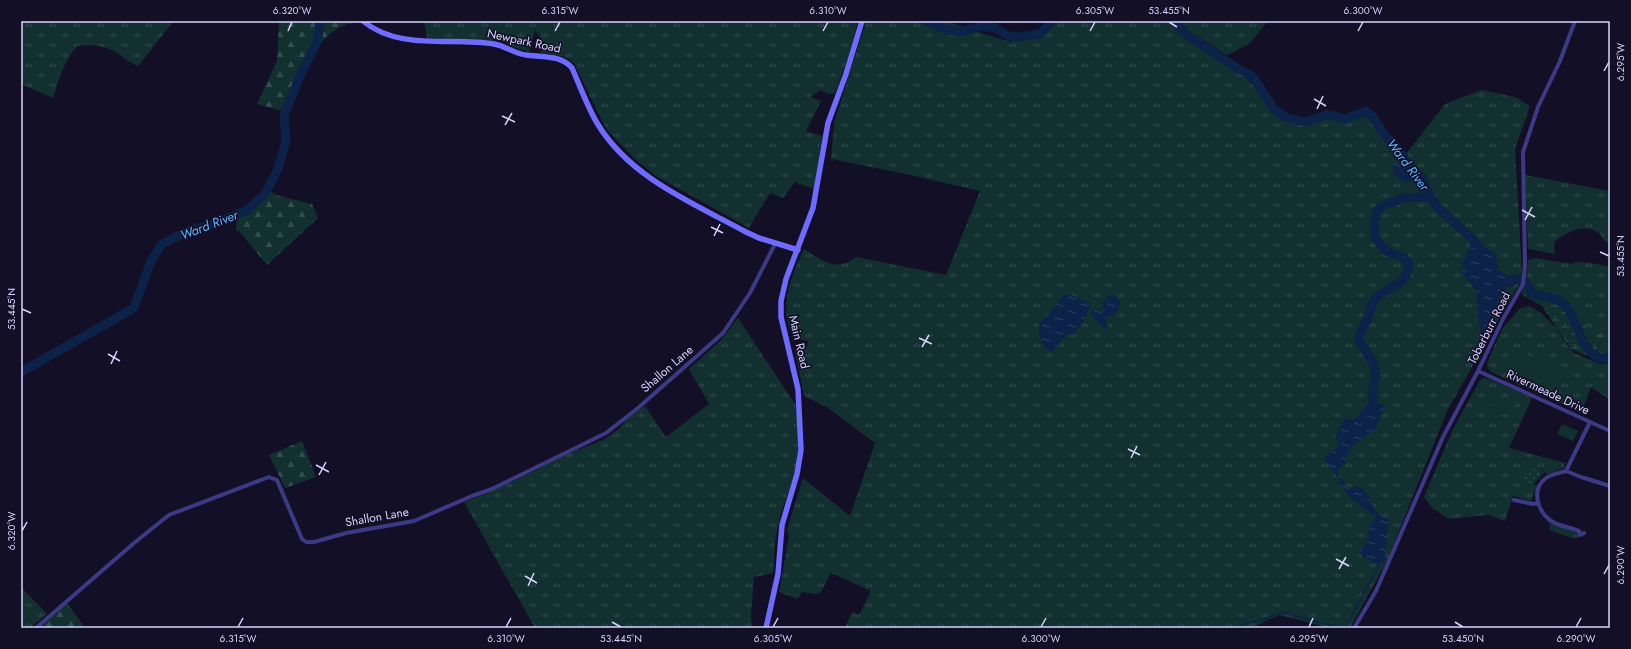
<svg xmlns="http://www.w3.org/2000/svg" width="1631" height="649" viewBox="0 0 1631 649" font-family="Jost,sans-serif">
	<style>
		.grass { fill: url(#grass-tufts) }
		.forest { fill: url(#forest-firs) }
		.wetland { fill: url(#wetland-marsh) }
		.park { fill: url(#park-dots) }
		.pitch { fill: #12302f }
		.water { fill: url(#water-ripples) }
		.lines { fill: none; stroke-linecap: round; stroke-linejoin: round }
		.stream { stroke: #0c2248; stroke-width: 1.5 }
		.river { stroke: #0c2248; stroke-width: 9 }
		.minor { stroke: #3d3a85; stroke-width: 4 }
		.secondary { stroke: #6f6bff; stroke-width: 5.5 }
		.ticks { fill: none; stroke: #d9d4ff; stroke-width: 1.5 }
		.labels { text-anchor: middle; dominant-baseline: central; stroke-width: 3; stroke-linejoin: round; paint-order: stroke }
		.street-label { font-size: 12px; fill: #d9d4ff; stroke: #130f26 }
		.water-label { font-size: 13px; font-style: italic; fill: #62b6ff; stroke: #130f26 }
		.neatline { fill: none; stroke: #d9d4ff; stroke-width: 1.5 }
		.ticks-label { font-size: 10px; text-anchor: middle; fill: #d9d4ff }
	</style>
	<defs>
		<pattern id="grass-tufts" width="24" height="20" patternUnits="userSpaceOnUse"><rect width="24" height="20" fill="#12302f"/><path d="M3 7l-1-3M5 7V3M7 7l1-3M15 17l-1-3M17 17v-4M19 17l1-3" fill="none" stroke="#344d4e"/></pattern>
		<pattern id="forest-firs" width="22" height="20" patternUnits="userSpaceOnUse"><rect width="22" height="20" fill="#12302f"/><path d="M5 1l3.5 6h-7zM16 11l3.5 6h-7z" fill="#344d4e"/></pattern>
		<pattern id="wetland-marsh" width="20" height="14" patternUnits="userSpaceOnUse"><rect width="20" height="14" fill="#12302f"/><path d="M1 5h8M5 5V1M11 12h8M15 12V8" fill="none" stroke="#344d4e"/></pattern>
		<pattern id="park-dots" width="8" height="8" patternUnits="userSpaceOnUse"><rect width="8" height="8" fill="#12302f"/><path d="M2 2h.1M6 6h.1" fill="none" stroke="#344d4e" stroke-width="1.8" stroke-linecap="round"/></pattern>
		<pattern id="water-ripples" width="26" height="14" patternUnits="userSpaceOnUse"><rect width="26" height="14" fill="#0c2248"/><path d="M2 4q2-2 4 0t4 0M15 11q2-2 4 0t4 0" fill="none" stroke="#2f4163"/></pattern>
	</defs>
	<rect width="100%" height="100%" fill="#130f26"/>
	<!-- grass -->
	<path class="grass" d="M21 21H172L173 22 138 66C131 63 125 59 119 54 105 45 93 44 77 46 64 61 59 80 53 98L21 84Z
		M424 21H858L848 58 835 93 829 94 821 90 810 97 821 101 806 131 822 136 814 189 795 182 783 198 770 193 749 228 656 176 635 159 607 130 598 113 574 63C564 55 554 54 541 53L543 41 535 30 529 52 513 47 503 41 427 38Z
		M866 21H947L974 31 1011 42 1038 33 1052 21H1177L1185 39 1244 75 1277 113 1302 120 1327 110 1347 120 1365 113 1406 154 1445 104 1481 90 1515 97 1530 106 1515 149 1522 272 1518 286 1447 411 1387 561 1350 628H1330L1279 615 1251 628H845L852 612 859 615 871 591 831 573 821 592 816 594 802 592 798 599 779 592 789 536 787 530 803 478 850 516 875 443 827 407 804 396 795 352 796 346 802 345 804 349 807 346 808 341 798 339 793 336C778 307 791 276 804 249 822 260 836 273 856 257L946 275 980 191 906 174 831 159 834 123Z
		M1180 21H1268L1249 44 1227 55 1189 31Z
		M1525 175 1610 191V246C1608 242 1606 242 1603 239 1602 238 1601 235 1600 234 1587 222 1566 232 1555 241L1554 249 1555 254 1528 249Z
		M1535 258 1572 264C1579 259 1601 265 1610 267V335H1589L1580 315 1533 293 1526 281 1528 260Z
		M1529 306 1541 313 1556 328 1570 349 1574 353 1601 364 1610 363V400L1591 387 1581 413 1491 372 1487 367 1488 361 1502 329 1520 308Z
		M738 318 797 407 798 452 797 467 780 516 775 541 773 573 754 577 751 616 752 628H535L464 502 486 494 538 469 554 459 603 440 620 428 626 419 645 406 666 437 709 404 689 369 721 340Z
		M1483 378 1489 379 1532 398 1509 448 1565 463 1564 468 1547 474 1538 467 1531 486 1534 484 1537 486 1531 501 1513 496 1505 521 1488 515 1449 519 1432 508 1424 497 1452 431 1480 380Z
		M1548 520 1576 531 1578 537 1575 539 1549 530 1551 524 1546 521Z
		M21 587 47 614 30 628H21Z"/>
	<!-- forest -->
	<path class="forest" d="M279 21H316L314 39 298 71 282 111 257 104 277 61Z
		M323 21H354L356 23C341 23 329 34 320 44Z
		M270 191 279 196 312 204 318 218 267 265 239 231H236L237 218 250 211Z
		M1589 335H1610V357H1602Z
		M302 441 316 477 285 488 269 455Z
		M67 603 85 628H39Z"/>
	<!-- wetland -->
	<path class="wetland" d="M1526 281 1533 293 1568 301 1580 315 1589 335 1602 357 1600 361 1571 349 1542 306 1521 294Z"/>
	<!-- park -->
	<path class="park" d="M1538 467 1544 473 1531 487 1523 478 1533 468 1535 470Z"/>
	<!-- pitch -->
	<path class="pitch" d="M1512 347 1565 374 1555 396 1501 370Z
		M1495 395 1515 404 1510 416 1490 407Z
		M1562 424 1578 431 1573 441 1557 434Z"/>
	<!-- water -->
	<path class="water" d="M1406 158 1408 162C1418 165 1422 173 1426 182L1421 184 1420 180H1416L1406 183 1393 173V166L1400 163 1402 159Z
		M1473 239 1481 246 1489 249 1495 254 1498 265 1497 270 1517 279 1503 292 1486 332 1482 338 1478 319 1476 290 1464 275 1462 266Z
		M1070 294 1090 304C1088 316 1081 326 1073 335L1067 334 1053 352C1041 350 1037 331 1040 321L1045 319 1061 297Z
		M1109 295 1118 298 1120 303 1118 310 1113 315 1105 317 1108 326 1104 329 1091 313 1093 309 1101 313 1104 312C1102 305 1103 299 1109 295Z
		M1373 401 1385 405C1382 411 1379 424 1375 429 1362 442 1347 442 1346 463L1337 470 1340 476 1337 477 1325 460V455L1334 451 1339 444 1335 436 1339 430 1344 419H1355L1369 403Z
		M1342 478 1348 490 1355 486C1373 491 1368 505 1380 515 1382 517 1386 518 1389 519L1385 560 1379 565 1363 557 1360 553 1368 539 1369 526 1376 517 1349 496 1347 492 1343 489 1338 479Z"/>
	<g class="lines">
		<!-- stream -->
		<path class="stream" d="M1237 628 1245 623 1262 620 1281 612 1337 627 1346 626 1379 565"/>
		<!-- river -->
		<path class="river" d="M926 21 944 29 959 32 981 26 995 28 1008 36 1020 37 1039 34 1053 21
			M1176 21 1179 28 1190 37 1231 64 1253 77 1274 109 1286 117 1305 122 1326 115 1336 116 1345 119 1366 111 1372 116 1385 135 1402 154 1409 167 1421 177 1427 190 1436 206 1473 239 1480 249
			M1506 283 1517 279 1525 282 1532 294C1541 296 1552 297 1560 301 1581 313 1578 364 1610 358
			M21 372 134 308 151 261 162 244 190 230 217 223 247 210 265 194 278 169 286 141 284 115 301 74 317 42 321 21
			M1373 401V387L1376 374 1374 364 1358 339C1360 330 1363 327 1367 320 1370 311 1370 304 1377 297 1392 284 1407 287 1409 263L1403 257 1386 251 1380 244 1375 236 1374 221 1378 210 1387 203 1395 202 1402 198 1423 197 1429 194"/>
		<!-- minor -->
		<path class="minor" d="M1478 371 1610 431
			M1590 422 1566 471 1581 477 1610 486
			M1566 471C1560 473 1551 474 1546 478 1530 490 1538 513 1553 522 1561 527 1571 527 1579 531L1580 535 1584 533
			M1514 500 1533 504 1538 503
			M36 628 134 543 169 515 269 477 277 480 302 539 306 542H314L346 533 414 521 472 496 492 489 606 433 638 408 723 333 750 293 775 244
			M1354 628 1376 591 1443 437 1478 371 1503 319 1523 284 1525 265 1523 152 1538 107 1560 61 1575 21"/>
		<!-- secondary -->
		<path class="secondary" d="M363 21C399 51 453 37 494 44 506 46 515 54 526 55 542 57 561 55 572 68 580 86 587 106 597 123 630 178 693 203 746 232L759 238 798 250
			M766 628 778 574 782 525 797 474 801 450 798 389 781 317V301L786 279 813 208 828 123 846 74 862 21"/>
	</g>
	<!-- ticks -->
	<path class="ticks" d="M1169 22 1177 27M288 31 292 22M555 31 560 22M823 31 828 22M1090 31 1095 22M1358 31 1363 22M1604 71 1609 62M1314 99 1326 106M1317 109 1323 96M502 116 515 122M505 125 512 113M1522 210 1535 217M1525 220 1532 207M711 227 723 233M714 236 720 224M1600 252 1609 256M22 309 31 313M919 338 932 344M922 347 929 335M108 354 120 361M111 364 117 351M1128 449 1140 455M1131 458 1137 446M316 465 329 472M319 475 326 462M22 531 27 522M1336 559 1349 566M1339 569 1346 557M1604 574 1609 565M525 576 537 583M528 586 534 573M612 622 621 627M1455 622 1463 627M238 627 243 618M506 627 511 618M773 627 778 618M1041 627 1046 618M1309 627 1313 618M1576 627 1581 618"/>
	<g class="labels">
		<!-- street labels -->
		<g class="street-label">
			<text transform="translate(524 41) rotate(12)">Newpark Road</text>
			<text transform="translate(1489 328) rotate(-63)">Toberburr Road</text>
			<text transform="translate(799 342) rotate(77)">Main Road</text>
			<text transform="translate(667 369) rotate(-41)">Shallon Lane</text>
			<text transform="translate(1548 392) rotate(25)">Rivermeade Drive</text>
			<text transform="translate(377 517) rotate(-10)">Shallon Lane</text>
		</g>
		<!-- water labels -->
		<g class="water-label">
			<text transform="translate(1408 165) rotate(53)">Ward River</text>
			<text transform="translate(209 225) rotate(-21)">Ward River</text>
		</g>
	</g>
	<!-- border -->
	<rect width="1631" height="649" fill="none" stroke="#130f26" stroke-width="44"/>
	<rect x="22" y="22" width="1587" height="605" class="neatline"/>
	<g class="ticks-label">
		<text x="292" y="14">6.320°W</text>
		<text x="560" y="14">6.315°W</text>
		<text x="828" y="14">6.310°W</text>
		<text x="1095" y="14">6.305°W</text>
		<text x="1169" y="14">53.455°N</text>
		<text x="1363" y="14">6.300°W</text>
		<text transform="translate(1620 62) rotate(-90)" y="4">6.295°W</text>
		<text transform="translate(1620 256) rotate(-90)" y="4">53.455°N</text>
		<text transform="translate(11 309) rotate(-90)" y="4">53.445°N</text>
		<text transform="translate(11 531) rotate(-90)" y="4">6.320°W</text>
		<text transform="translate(1620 565) rotate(-90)" y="4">6.290°W</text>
		<text x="238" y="642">6.315°W</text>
		<text x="506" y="642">6.310°W</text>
		<text x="621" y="642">53.445°N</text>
		<text x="773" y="642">6.305°W</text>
		<text x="1041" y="642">6.300°W</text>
		<text x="1309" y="642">6.295°W</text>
		<text x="1463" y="642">53.450°N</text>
		<text x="1576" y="642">6.290°W</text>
	</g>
</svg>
